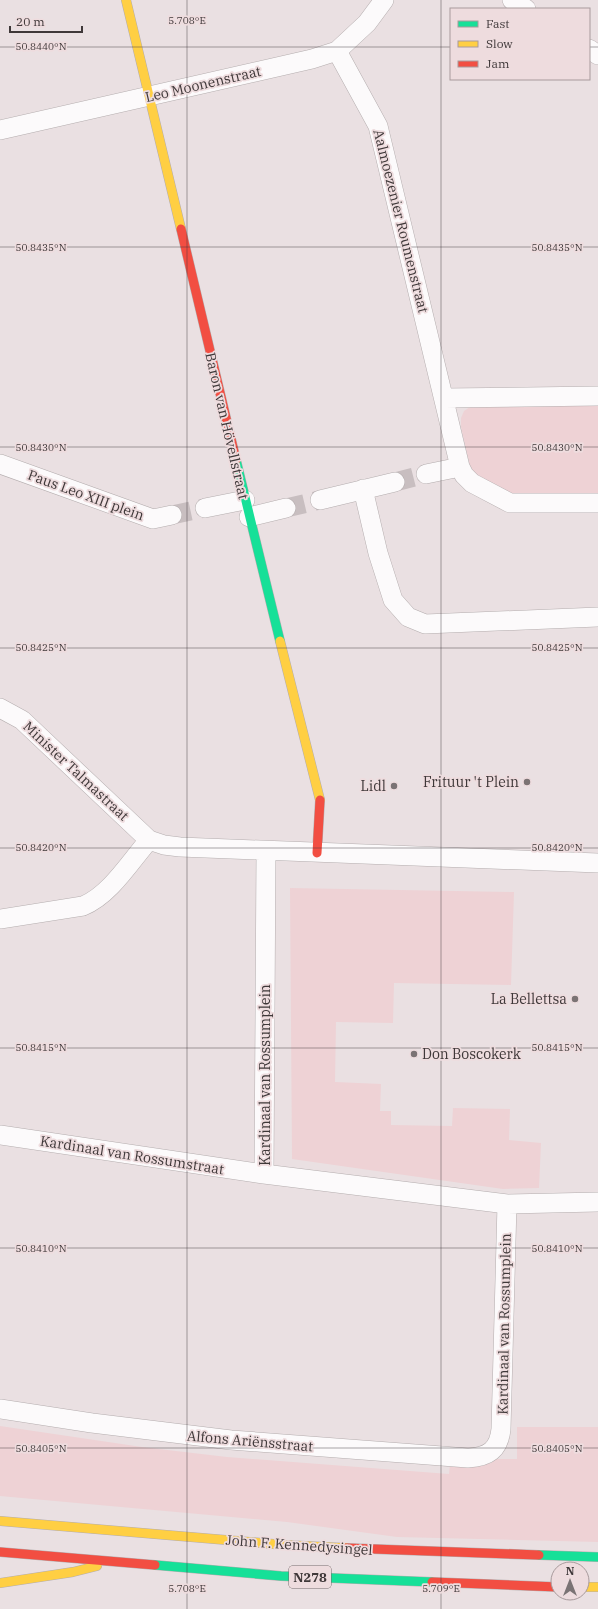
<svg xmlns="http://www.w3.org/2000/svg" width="598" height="1609" viewBox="0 0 598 1609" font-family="'IBM Plex Serif',serif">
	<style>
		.green { fill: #eed2d5 }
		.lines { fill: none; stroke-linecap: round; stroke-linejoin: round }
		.street-tunnel { stroke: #c8bec0; stroke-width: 19; stroke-dasharray: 19 10; stroke-linecap: butt }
		.street-casing { stroke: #b4adae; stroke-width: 20 }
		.fast-casing { stroke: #b4adae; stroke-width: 10 }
		.slow-casing { stroke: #b4adae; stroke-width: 10 }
		.jam-casing { stroke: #b4adae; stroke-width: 10 }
		.street { stroke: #fcfafb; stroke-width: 19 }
		.fast { stroke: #16e098; stroke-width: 9 }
		.slow { stroke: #ffcf43; stroke-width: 9 }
		.jam { stroke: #f24e42; stroke-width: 9 }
		.ticks { fill: none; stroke: #3f3839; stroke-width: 1; stroke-opacity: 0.45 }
		.poi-dot { fill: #7b7374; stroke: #eedcde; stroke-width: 1.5 }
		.labels { text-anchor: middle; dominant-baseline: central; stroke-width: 3.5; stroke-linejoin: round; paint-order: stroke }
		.shield { fill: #eedcde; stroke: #74696a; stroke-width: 1 }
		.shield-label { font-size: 13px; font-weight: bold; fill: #3f3839 }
		.street-label { font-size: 14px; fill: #3f3839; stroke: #eedcde }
		.poi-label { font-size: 14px; fill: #3f3839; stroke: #eedcde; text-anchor: end }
		.ticks-label { font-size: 10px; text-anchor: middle; fill: #3f3839; stroke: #eedcde; stroke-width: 3.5; stroke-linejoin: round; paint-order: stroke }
	</style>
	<rect width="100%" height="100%" fill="#eae0e2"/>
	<!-- green -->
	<path class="green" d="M598 405V495L510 493 476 476 470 467 461 427V418L464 411 470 407Z
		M290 888 514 892 511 985 394 983 393 1023 336 1022 335 1082 381 1084 380 1111H391V1125L452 1126 453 1108 510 1109 509 1140 541 1143 539 1188 503 1189 292 1159Z
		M0 1426 142 1447 227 1457 449 1474 450 1464 481 1465 491 1463 496 1459H517V1427H598V1542L397 1537 287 1522 0 1496Z"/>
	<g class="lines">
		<!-- street-tunnel -->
		<path class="street-tunnel" d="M395 482 426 474
			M286 508 320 500
			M172 515 205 508"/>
		<defs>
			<path id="street" d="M512 0 526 9
				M589 49 598 55
				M337 51 378 126 460 467 464 475 472 483 510 503H598
				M0 130 312 59 337 51 367 23 384 0
				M445 398 598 396
				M0 464 153 519 172 515
				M426 474 460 467
				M363 489 378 553 393 600 408 617 425 624 598 617
				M320 500 395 482
				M205 508 245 500
				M249 517 286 508
				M0 708 22 720 149 840 164 845 180 847 598 863
				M0 919 83 906C110 895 130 862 149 840
				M0 1135 264 1174 507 1204 598 1202
				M264 1174 266 851
				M0 1409 92 1423 231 1440 468 1458C488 1457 499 1450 501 1429L507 1204"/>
			<path id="fast" d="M236 460 280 641
				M539 1555 598 1557
				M155 1565 281 1576 432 1582"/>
			<path id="slow" d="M126 0 181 229
				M280 641 320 800
				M0 1521 285 1545 346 1548
				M0 1583 73 1572 97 1566
				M582 1587H598"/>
			<path id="jam" d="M181 229 236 460
				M317 853 320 800
				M346 1548 539 1555
				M0 1552 155 1565
				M432 1582 558 1587"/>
		</defs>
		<!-- street casing -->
		<use href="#street" class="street-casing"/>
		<!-- fast casing -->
		<use href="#fast" class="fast-casing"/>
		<!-- slow casing -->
		<use href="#slow" class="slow-casing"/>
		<!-- jam casing -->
		<use href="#jam" class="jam-casing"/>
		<!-- street -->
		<use href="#street" class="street"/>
		<!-- fast -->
		<use href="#fast" class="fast"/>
		<!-- slow -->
		<use href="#slow" class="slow"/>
		<!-- jam -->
		<use href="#jam" class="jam"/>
	</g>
	<!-- ticks -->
	<path class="ticks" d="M187 0V1609M441 0V1609M0 47H451M589 47H598M0 247H598M0 447H598M0 648H598M0 848H598M0 1048H598M0 1248H598M0 1448H598"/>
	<!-- markers -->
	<g class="poi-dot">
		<circle cx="527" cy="782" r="4"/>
		<circle cx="394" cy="786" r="4"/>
		<circle cx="575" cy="999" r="4"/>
		<circle cx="414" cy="1054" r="4"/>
	</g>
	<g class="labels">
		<!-- shield labels -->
		<rect class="shield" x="289" y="1566" width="42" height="22" rx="3"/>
		<g class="shield-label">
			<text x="310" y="1577">N278</text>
		</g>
		<!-- street labels -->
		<g class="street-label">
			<text transform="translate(203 84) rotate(-13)">Leo Moonenstraat</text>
			<text transform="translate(401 221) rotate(76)">Aalmoezenier Roumenstraat</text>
			<text transform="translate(227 426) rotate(77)">Baron van Hövellstraat</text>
			<text transform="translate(86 495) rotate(20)">Paus Leo XIII plein</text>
			<text transform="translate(76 771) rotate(43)">Minister Talmastraat</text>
			<text transform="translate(265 1075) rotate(-90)">Kardinaal van Rossumplein</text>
			<text transform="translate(132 1155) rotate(9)">Kardinaal van Rossumstraat</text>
			<text transform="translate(504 1324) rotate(-89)">Kardinaal van Rossumplein</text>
			<text transform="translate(250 1441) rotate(5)">Alfons Ariënsstraat</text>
			<text transform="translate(299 1545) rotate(4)">John F. Kennedysingel</text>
		</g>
		<!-- poi labels -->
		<g class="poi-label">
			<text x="519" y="782">Frituur 't Plein</text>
			<text x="386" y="786">Lidl</text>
			<text x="567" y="999">La Bellettsa</text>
			<text x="422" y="1054" text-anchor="start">Don Boscokerk</text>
		</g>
	</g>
	<g class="ticks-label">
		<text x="187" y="24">5.708°E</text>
		<text x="41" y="50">50.8440°N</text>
		<text x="41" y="251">50.8435°N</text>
		<text x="557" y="251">50.8435°N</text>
		<text x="41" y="451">50.8430°N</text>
		<text x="557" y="451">50.8430°N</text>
		<text x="41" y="651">50.8425°N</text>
		<text x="557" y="651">50.8425°N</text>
		<text x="41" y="851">50.8420°N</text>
		<text x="557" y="851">50.8420°N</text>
		<text x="41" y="1051">50.8415°N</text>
		<text x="557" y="1051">50.8415°N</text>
		<text x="41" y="1252">50.8410°N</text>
		<text x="557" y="1252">50.8410°N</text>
		<text x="41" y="1452">50.8405°N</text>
		<text x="557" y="1452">50.8405°N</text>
		<text x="187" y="1592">5.708°E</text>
		<text x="441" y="1592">5.709°E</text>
	</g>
	<!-- legend -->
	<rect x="450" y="8" width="140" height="72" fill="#eedcde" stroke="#a89a9c"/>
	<rect x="458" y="21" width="20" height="6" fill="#16e098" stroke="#a89a9c"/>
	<text x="486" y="28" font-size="12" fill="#3f3839">Fast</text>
	<rect x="458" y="41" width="20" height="6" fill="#ffcf43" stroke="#a89a9c"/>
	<text x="486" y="48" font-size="12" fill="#3f3839">Slow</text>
	<rect x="458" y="61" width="20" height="6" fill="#f24e42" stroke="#a89a9c"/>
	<text x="486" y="68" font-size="12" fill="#3f3839">Jam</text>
	<!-- north arrow -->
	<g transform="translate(570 1581)"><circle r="19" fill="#eedcde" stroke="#a89a9c"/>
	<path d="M0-3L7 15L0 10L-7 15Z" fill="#7b7374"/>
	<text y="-6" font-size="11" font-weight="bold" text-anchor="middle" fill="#3f3839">N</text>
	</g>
	<!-- scale -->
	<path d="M10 26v6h72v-6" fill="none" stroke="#3f3839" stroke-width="2"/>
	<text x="16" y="26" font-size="12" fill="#3f3839" stroke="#eedcde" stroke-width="3" paint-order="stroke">20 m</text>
</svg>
